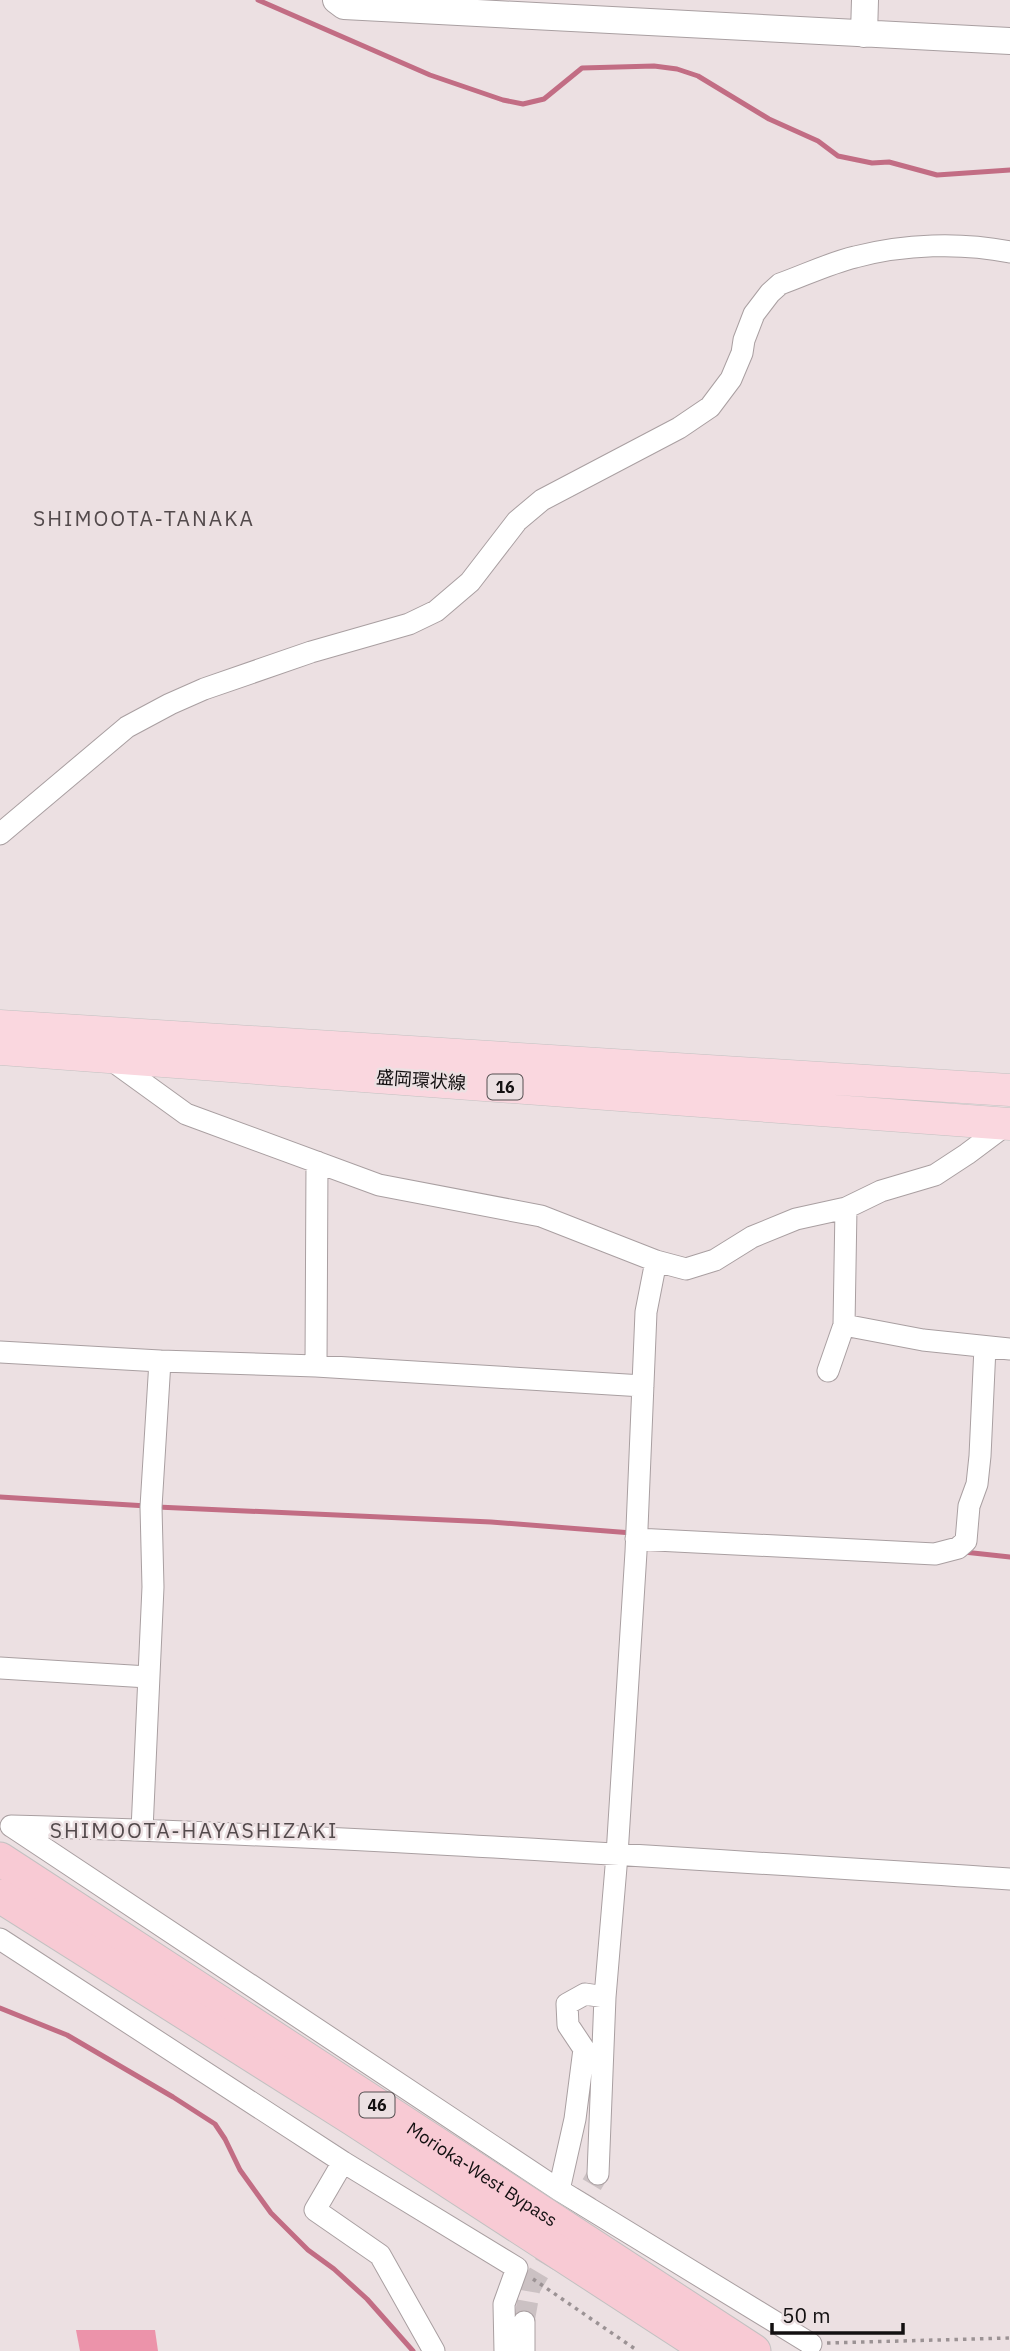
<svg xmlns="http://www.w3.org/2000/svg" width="1010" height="2351" viewBox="0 0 1010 2351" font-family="'IBM Plex Sans','Noto Sans JP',sans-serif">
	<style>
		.forest { fill: #ec93aa }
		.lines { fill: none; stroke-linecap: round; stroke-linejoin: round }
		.stream { stroke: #c26d84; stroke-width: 5 }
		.minor-tunnel { stroke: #cbc1c3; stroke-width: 21; stroke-dasharray: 21 10; stroke-linecap: butt }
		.minor-casing { stroke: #a99fa1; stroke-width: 23 }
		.tertiary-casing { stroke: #a99fa1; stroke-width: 28 }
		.primary-casing { stroke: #c2c1c1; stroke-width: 33 }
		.trunk-casing { stroke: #c2c1c1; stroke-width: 35 }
		.path { stroke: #9b9294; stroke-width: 3.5; stroke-dasharray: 3.5 5; stroke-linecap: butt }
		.minor { stroke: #fff; stroke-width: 21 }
		.tertiary { stroke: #fff; stroke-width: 26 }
		.primary { stroke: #fad7df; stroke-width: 32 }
		.trunk { stroke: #f8cad4; stroke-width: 33 }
		.labels { text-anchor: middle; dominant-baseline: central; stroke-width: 5; stroke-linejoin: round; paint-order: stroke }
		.shield { fill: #ece0e2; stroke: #544e50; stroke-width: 2 }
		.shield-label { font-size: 16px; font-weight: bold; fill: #131011 }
		.street-label { font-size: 18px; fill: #131011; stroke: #ece0e2 }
		.quarter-label { font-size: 21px; letter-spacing: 2px; fill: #534a4c; stroke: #ece0e2 }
	</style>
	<rect width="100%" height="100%" fill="#ece0e2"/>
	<!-- forest -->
	<path class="forest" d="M76 2330H155L158 2351H80Z"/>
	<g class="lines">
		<!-- stream -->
		<path class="stream" d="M258 0 430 75 503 100 523 104 544 99 582 68 654 66 677 69 698 76 769 119 818 141 838 156 872 163 889 162 937 175 1010 170
			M0 1497 147 1506
			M157 1507 491 1522 632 1533
			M964 1552 1010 1557
			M0 2008 67 2035 173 2097 215 2124 225 2139 240 2170 271 2213 308 2250 334 2269 367 2299 413 2351"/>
		<!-- minor-tunnel -->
		<path class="minor-tunnel" d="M524 2322 530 2288 598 2174"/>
		<defs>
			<path id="minor" d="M0 834 127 727 170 704 204 689 311 652 409 624 436 611 470 582 517 521 542 500 679 428 710 407 731 379 742 353 744 340 754 314 770 293 780 284C805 275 830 263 855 257 904 244 961 242 1010 252
				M110 1059 186 1114 379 1185 541 1216 656 1261 686 1269 715 1260 752 1237 796 1219 846 1208 881 1191 935 1175 967 1154 1010 1122
				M844 1325 923 1340 1010 1349
				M0 1352 160 1361 316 1366 643 1386
				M316 1366 317 1162
				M828 1371 844 1325 846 1208
				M636 1539 935 1554 958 1548 966 1541 969 1506 977 1484 980 1456 985 1347
				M0 1668 148 1677
				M11 1826C344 1835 677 1858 1010 1879
				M11 1826 559 2190 811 2344
				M142 1830 153 1587 151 1507 160 1361
				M0 1939 343 2162 517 2268 504 2304 505 2351
				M343 2162 315 2210 380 2255 434 2351
				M598 2174 605 1997 617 1855 636 1552 646 1312 656 1261
				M559 2190 575 2119 584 2049 568 2025 567 2004 585 1994 605 1997
				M524 2322V2351"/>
			<path id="tertiary" d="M336 0 344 6 1010 41
				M864 34 865 0"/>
			<path id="primary" d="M0 1026 1010 1090
				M0 1049 1010 1124"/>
			<g id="trunk">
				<path id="s1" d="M0 1859 754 2351"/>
				<path d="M0 1896 353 2119 710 2351"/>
			</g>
		</defs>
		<!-- minor casing -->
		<use href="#minor" class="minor-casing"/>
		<!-- tertiary casing -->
		<use href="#tertiary" class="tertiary-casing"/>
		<!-- primary casing -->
		<use href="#primary" class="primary-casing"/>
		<!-- trunk casing -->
		<use href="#trunk" class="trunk-casing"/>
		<!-- path -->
		<path class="path" d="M533 2279 638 2351
			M827 2343 1010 2338"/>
		<!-- minor -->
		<use href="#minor" class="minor"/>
		<!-- tertiary -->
		<use href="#tertiary" class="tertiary"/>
		<!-- primary -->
		<use href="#primary" class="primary"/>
		<!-- trunk -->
		<use href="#trunk" class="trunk"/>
	</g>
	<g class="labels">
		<!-- shield labels -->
		<g class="shield">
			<rect x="487.5" y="1074.5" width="35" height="25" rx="5"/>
			<rect x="359.5" y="2092.5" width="35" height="25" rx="5"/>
		</g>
		<g class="shield-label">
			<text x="505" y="1087">16</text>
			<text x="377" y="2105">46</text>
		</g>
		<!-- street labels -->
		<g class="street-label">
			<text transform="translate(421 1080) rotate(4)">盛岡環状線</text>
			<text stroke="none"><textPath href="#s1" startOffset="576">Morioka-West Bypass</textPath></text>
		</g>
		<!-- quarter labels -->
		<g class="quarter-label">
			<text x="144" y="518">SHIMOOTA-TANAKA</text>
			<text x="194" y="1830">SHIMOOTA-HAYASHIZAKI</text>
		</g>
	</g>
	<!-- scale -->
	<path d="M772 2323v10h131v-10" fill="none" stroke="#131011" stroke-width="3.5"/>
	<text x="782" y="2323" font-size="21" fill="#131011" stroke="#ece0e2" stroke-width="5" paint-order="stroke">50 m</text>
</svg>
